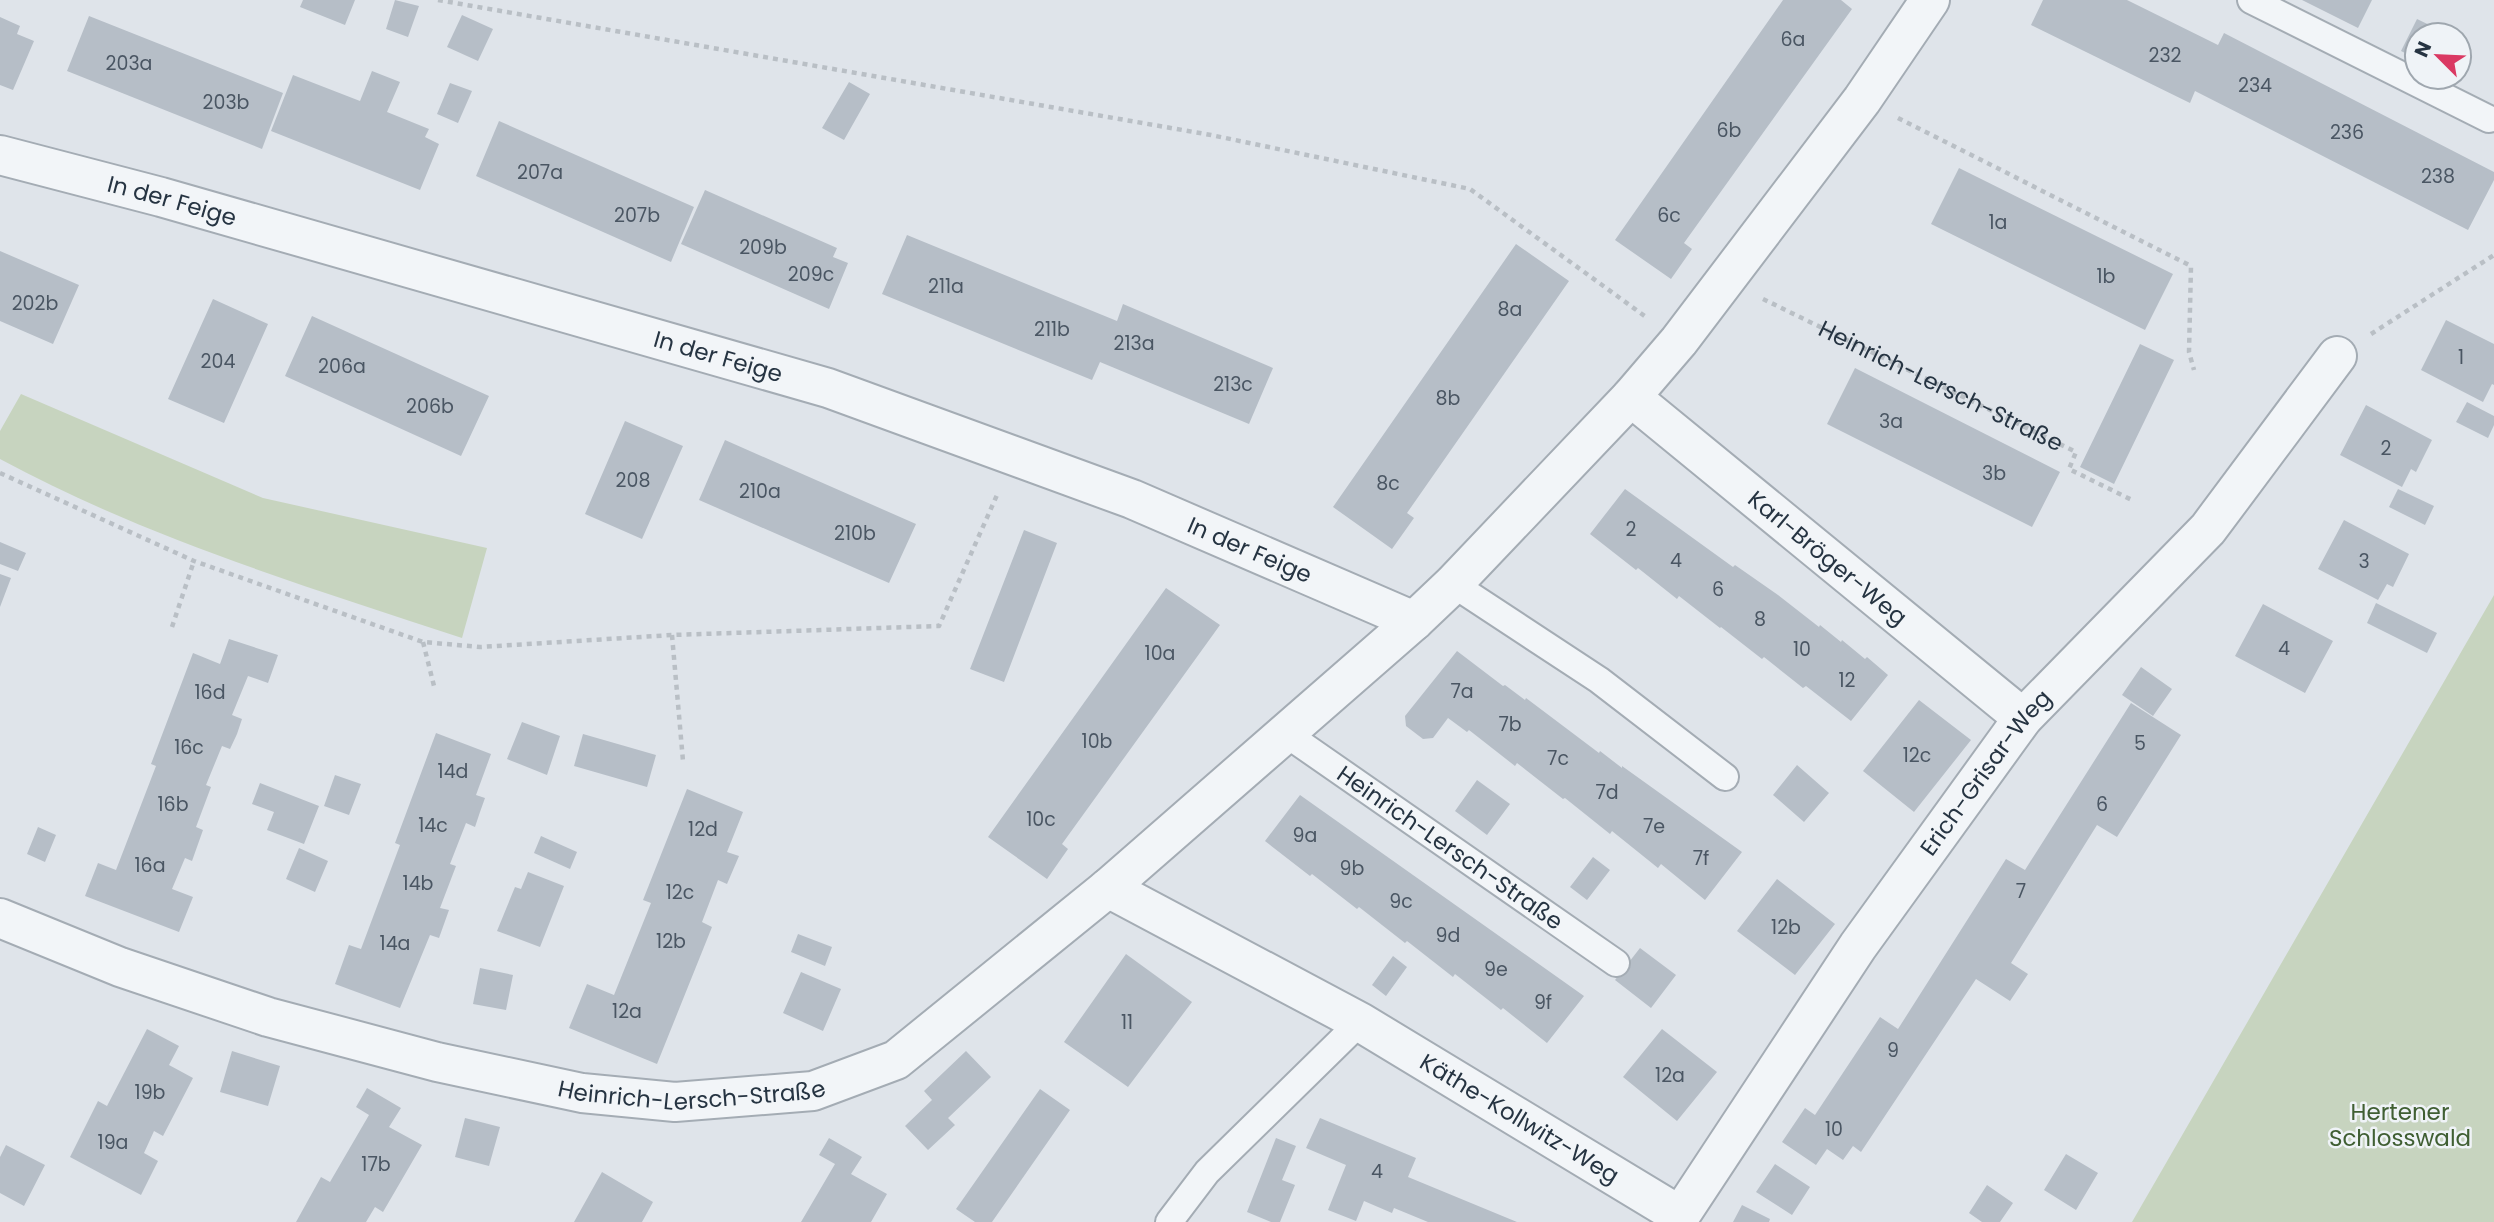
<svg xmlns="http://www.w3.org/2000/svg" width="2494" height="1222" viewBox="0 0 2494 1222" font-family="Poppins,sans-serif">
	<style>
		.green { fill: #c7d4bf }
		.building { fill: #b6bec7 }
		.lines { fill: none; stroke-linecap: round; stroke-linejoin: round }
		.service-casing { stroke: #a4acb4; stroke-width: 30 }
		.minor-casing { stroke: #a4acb4; stroke-width: 42 }
		.path { stroke: #b9bfc5; stroke-width: 4.5; stroke-dasharray: 5 5; stroke-linecap: butt }
		.service { stroke: #f2f5f8; stroke-width: 26 }
		.minor { stroke: #f2f5f8; stroke-width: 38 }
		.labels { text-anchor: middle; dominant-baseline: central; stroke-width: 5; stroke-linejoin: round; paint-order: stroke }
		.number-label { font-size: 19px; fill: #4a5663 }
		.street-label { font-size: 23px; fill: #263442; stroke: #eff3f7 }
		.park-label { font-size: 23px; fill: #405f33; stroke: #eff3f7 }
	</style>
	<rect width="100%" height="100%" fill="#dfe4ea"/>
	<!-- green -->
	<path class="green" d="M21 394 263 498 487 548 462 638C305 586 146 538 0 459V431Z
		M2494 595V1222H2132Z"/>
	<!-- building -->
	<path class="building" d="M303 0H355L345 25 300 7Z
		M395 0 419 6 408 37 386 29Z
		M1783 0H1841L1852 9 1684 243 1692 249 1671 279 1615 240Z
		M2043 0H2127L2218 45 2224 33 2494 172V180L2468 230 2195 91 2190 103 2031 25Z
		M2302 0H2372L2358 28Z
		M462 15 493 29 478 61 447 47Z
		M89 16 283 93 262 149 67 71Z
		M0 17 20 26 17 34 34 41 13 90 0 85Z
		M2417 19 2450 35H2417V59L2401 51Z
		M372 71 400 82 387 112 429 129 425 137 439 144 420 190 271 131 293 75 360 101Z
		M849 82 870 94 844 140 822 128Z
		M450 83 472 91 458 123 437 114Z
		M499 121 694 207 671 262 476 176Z
		M1959 168 2173 274 2145 330 1931 224Z
		M705 190 837 248 833 257 848 263 829 309 681 244Z
		M907 235 1117 321 1123 304 1273 368 1249 424 1100 362 1092 380 882 294Z
		M1516 244 1569 281 1407 513 1414 518 1392 549 1333 507Z
		M0 251 79 285 53 344 0 321Z
		M213 299 268 324 224 423 168 399Z
		M312 316 489 396 461 456 285 376Z
		M2446 320 2494 344V385L2492 384 2483 402 2421 370Z
		M2140 344 2174 360 2114 484 2080 467Z
		M1855 368 2060 472 2032 527 1827 424Z
		M2467 402 2494 416V425L2488 438 2456 422Z
		M2366 405 2432 440 2416 472 2411 469 2402 487 2340 455Z
		M625 421 683 446 642 539 585 514Z
		M725 440 916 524 889 583 699 500Z
		M1625 489 1733 567 1735 565 1778 595 1819 627 1820 625 1841 642 1842 640 1865 659 1867 657 1888 675 1851 721 1806 686 1803 688 1764 657 1762 659 1721 627 1720 628 1679 596 1677 599 1638 568 1636 570 1590 534Z
		M2398 489 2434 506 2425 525 2389 507Z
		M2344 520 2409 554 2393 587 2387 584 2378 600 2318 569Z
		M1024 530 1057 543 1004 682 970 669Z
		M0 542 26 553 18 571 0 564Z
		M0 574 11 578 0 607Z
		M1166 588 1220 625 1062 844 1068 849 1047 879 988 837Z
		M2376 603 2437 633 2427 653 2367 623Z
		M2263 604 2333 641 2305 693 2235 656Z
		M229 639 278 655 268 683 248 676 232 715 242 719 237 734 230 749 222 746 206 785 211 787 196 827 203 830 192 861 185 858 172 889 193 897 179 932 85 896 98 863 116 870 156 766 151 764 193 653 220 664Z
		M1457 651 1503 686 1505 685 1525 700 1526 698 1599 753 1600 751 1622 768V766L1742 852 1705 900 1661 864 1658 868 1612 831 1610 834 1565 798 1563 799 1517 763 1515 766 1469 730 1467 732 1448 718 1433 738 1423 739 1406 726 1405 716Z
		M2141 667 2172 689 2153 716 2122 695Z
		M1919 700 1971 740 1914 812 1863 771Z
		M2131 703 2181 735 2117 837 2097 825 2011 963 2028 974 2010 1001 1976 979 1861 1152 1853 1146 1843 1160 1827 1149 1816 1165 1782 1142 1805 1108 1815 1115 1880 1017 1898 1029 2006 859 2025 870Z
		M522 722 560 736 547 775 507 759Z
		M436 733 491 754 476 795 485 798 480 812 475 827 466 823 450 864 456 866 440 908 449 910 439 938 430 935 400 1008 335 984 349 945 361 949 400 845 395 843Z
		M583 734 656 755 647 787 574 766Z
		M1797 765 1829 793 1804 822 1773 795Z
		M335 775 361 784 349 815 324 806Z
		M1477 780 1510 804 1487 835 1455 811Z
		M260 783 319 806 304 844 267 830 274 812 252 804Z
		M687 789 743 812 727 852 739 856 727 884 718 880 702 922 712 927 657 1064 569 1028 587 984 614 995 651 903 643 900Z
		M1300 795 1584 996 1547 1043 1503 1008 1501 1010 1455 974 1453 977 1407 941 1405 943 1359 907 1357 909 1312 874 1310 876 1265 841Z
		M38 827 56 835 45 862 27 854Z
		M541 836 577 852 570 869 534 853Z
		M299 848 328 861 315 892 286 879Z
		M1593 857 1610 870 1587 900 1570 887Z
		M528 872 564 886 540 947 497 931 515 887 521 889Z
		M1777 879 1835 924 1795 975 1737 931Z
		M798 934 832 947 825 966 791 952Z
		M1640 948 1676 975 1651 1008 1615 980Z
		M1126 954 1192 1002 1128 1087 1064 1042Z
		M1393 956 1407 967 1386 996 1372 985Z
		M480 968 513 975 506 1010 473 1004Z
		M801 972 841 989 823 1031 783 1013Z
		M147 1029 179 1046 169 1065 193 1078 163 1136 154 1131 144 1153 158 1161 141 1195 70 1157 98 1101 107 1106Z
		M1662 1029 1717 1072 1677 1121 1623 1077Z
		M232 1051 280 1066 268 1106 220 1092Z
		M966 1051 991 1077 948 1118 955 1125 928 1150 905 1126 932 1100 924 1091Z
		M367 1088 401 1108 389 1127 422 1145 383 1212 375 1207 366 1222H296L321 1177 330 1182 369 1115 356 1107Z
		M1040 1089 1070 1110 992 1222H975L956 1209Z
		M465 1118 500 1127 489 1166 455 1157Z
		M1320 1118 1416 1158 1408 1177 1517 1222H1428L1394 1208 1392 1213 1364 1201 1356 1221 1328 1210 1346 1165 1306 1148Z
		M829 1138 862 1157 851 1174 887 1194 871 1222H801L835 1164 819 1155Z
		M1276 1138 1296 1146 1282 1180 1295 1185 1280 1222H1271L1247 1212Z
		M6 1145 45 1165 24 1206 0 1193V1157Z
		M2066 1154 2098 1173 2076 1210 2044 1190Z
		M1775 1164 1810 1187 1792 1215 1756 1192Z
		M602 1172 653 1202 642 1222H574Z
		M1987 1185 2013 1203 2000 1222H1982L1969 1213Z
		M1742 1205 1770 1219 1769 1222H1733Z"/>
	<g class="lines">
		<defs>
			<g id="service">
				<path d="M2251 0 2489 119"/>
				<path d="M1453 584 1599 680 1725 777"/>
				<path id="s2" d="M1285 733 1616 963"/>
				<path d="M1169 1222 1207 1172 1360 1022"/>
			</g>
			<g id="minor">
				<path id="s3" d="M0 155 161 197 828 388 1132 499 1414 621"/>
				<path id="s4" d="M1631 397 2023 718"/>
				<path id="s5" d="M1108 888 1360 1022 1679 1215"/>
				<path id="s6" d="M0 918 120 967 268 1017 437 1062 582 1093 675 1102 813 1091 896 1060 1108 888 1414 621 1453 584 1631 397 1679 341 1862 100 1930 0"/>
				<path id="s7" d="M1676 1222 1858 946 2023 718 2208 529 2337 356"/>
			</g>
		</defs>
		<!-- service casing -->
		<use href="#service" class="service-casing"/>
		<!-- minor casing -->
		<use href="#minor" class="minor-casing"/>
		<!-- path -->
		<g class="path">
			<path d="M438 0 1211 135 1470 189 1646 317"/>
			<path d="M1898 118 2191 266 2189 352 2194 370"/>
			<path id="s1" d="M1763 299 2076 452 2069 469 2132 500"/>
			<path d="M2371 334 2494 255"/>
			<path d="M0 473 194 561 423 642 480 647 672 635 939 626 997 495"/>
			<path d="M172 627 194 561"/>
			<path d="M672 635 683 761"/>
			<path d="M423 642 434 686"/>
		</g>
		<!-- service -->
		<use href="#service" class="service"/>
		<!-- minor -->
		<use href="#minor" class="minor"/>
	</g>
	<g class="labels">
		<!-- number labels -->
		<g class="number-label">
			<text x="1793" y="39">6a</text>
			<text x="2165" y="55">232</text>
			<text x="129" y="63">203a</text>
			<text x="2255" y="85">234</text>
			<text x="226" y="102">203b</text>
			<text x="1729" y="130">6b</text>
			<text x="2347" y="132">236</text>
			<text x="540" y="172">207a</text>
			<text x="2438" y="176">238</text>
			<text x="637" y="215">207b</text>
			<text x="1669" y="215">6c</text>
			<text x="1998" y="222">1a</text>
			<text x="763" y="247">209b</text>
			<text x="811" y="274">209c</text>
			<text x="2106" y="276">1b</text>
			<text x="946" y="286">211a</text>
			<text x="35" y="303">202b</text>
			<text x="1510" y="309">8a</text>
			<text x="1052" y="329">211b</text>
			<text x="1134" y="343">213a</text>
			<text x="2461" y="357">1</text>
			<text x="218" y="361">204</text>
			<text x="342" y="366">206a</text>
			<text x="1233" y="384">213c</text>
			<text x="1448" y="398">8b</text>
			<text x="430" y="406">206b</text>
			<text x="1891" y="421">3a</text>
			<text x="2386" y="448">2</text>
			<text x="1994" y="473">3b</text>
			<text x="633" y="480">208</text>
			<text x="1388" y="483">8c</text>
			<text x="760" y="491">210a</text>
			<text x="1631" y="529">2</text>
			<text x="855" y="533">210b</text>
			<text x="1676" y="560">4</text>
			<text x="2364" y="561">3</text>
			<text x="1718" y="589">6</text>
			<text x="1760" y="619">8</text>
			<text x="2284" y="648">4</text>
			<text x="1802" y="649">10</text>
			<text x="1160" y="653">10a</text>
			<text x="1847" y="680">12</text>
			<text x="1462" y="691">7a</text>
			<text x="210" y="692">16d</text>
			<text x="1510" y="724">7b</text>
			<text x="1097" y="741">10b</text>
			<text x="2140" y="743">5</text>
			<text x="189" y="747">16c</text>
			<text x="1917" y="755">12c</text>
			<text x="1558" y="758">7c</text>
			<text x="453" y="771">14d</text>
			<text x="1607" y="792">7d</text>
			<text x="173" y="804">16b</text>
			<text x="2102" y="804">6</text>
			<text x="1041" y="819">10c</text>
			<text x="433" y="825">14c</text>
			<text x="1654" y="826">7e</text>
			<text x="703" y="829">12d</text>
			<text x="1305" y="835">9a</text>
			<text x="1701" y="858">7f</text>
			<text x="150" y="865">16a</text>
			<text x="1352" y="868">9b</text>
			<text x="418" y="883">14b</text>
			<text x="2021" y="891">7</text>
			<text x="680" y="892">12c</text>
			<text x="1401" y="901">9c</text>
			<text x="1786" y="927">12b</text>
			<text x="1448" y="935">9d</text>
			<text x="671" y="941">12b</text>
			<text x="395" y="943">14a</text>
			<text x="1496" y="969">9e</text>
			<text x="1543" y="1002">9f</text>
			<text x="627" y="1011">12a</text>
			<text x="1127" y="1022">11</text>
			<text x="1893" y="1050">9</text>
			<text x="1670" y="1075">12a</text>
			<text x="150" y="1092">19b</text>
			<text x="1834" y="1129">10</text>
			<text x="113" y="1142">19a</text>
			<text x="376" y="1164">17b</text>
			<text x="1377" y="1171">4</text>
		</g>
		<!-- street labels -->
		<g class="street-label">
			<text stroke="none"><textPath href="#s3" startOffset="178">In der Feige</textPath></text>
			<text stroke="none"><textPath href="#s3" startOffset="746">In der Feige</textPath></text>
			<text stroke="none"><textPath href="#s1" startOffset="198">Heinrich-Lersch-Straße</textPath></text>
			<text stroke="none"><textPath href="#s3" startOffset="1312">In der Feige</textPath></text>
			<text stroke="none"><textPath href="#s4" startOffset="254">Karl-Bröger-Weg</textPath></text>
			<text stroke="none"><textPath href="#s7" startOffset="546">Erich-Grisar-Weg</textPath></text>
			<text stroke="none"><textPath href="#s2" startOffset="201">Heinrich-Lersch-Straße</textPath></text>
			<text stroke="none"><textPath href="#s6" startOffset="719">Heinrich-Lersch-Straße</textPath></text>
			<text stroke="none"><textPath href="#s5" startOffset="472">Käthe-Kollwitz-Weg</textPath></text>
		</g>
		<!-- park labels -->
		<g class="park-label">
			<text x="2400" y="1112">Hertener<tspan x="2400" dy="26">Schlosswald</tspan></text>
		</g>
	</g>
	<!-- north arrow -->
	<g transform="translate(2438 56) rotate(294)"><circle r="33" fill="#eff3f7" stroke="#9fa7af" stroke-width="2"/>
	<path d="M0-5L12 26L0 18L-12 26Z" fill="#da3963"/>
	<text y="-10" font-size="19" font-weight="bold" text-anchor="middle" fill="#263442">N</text>
	</g>
</svg>
